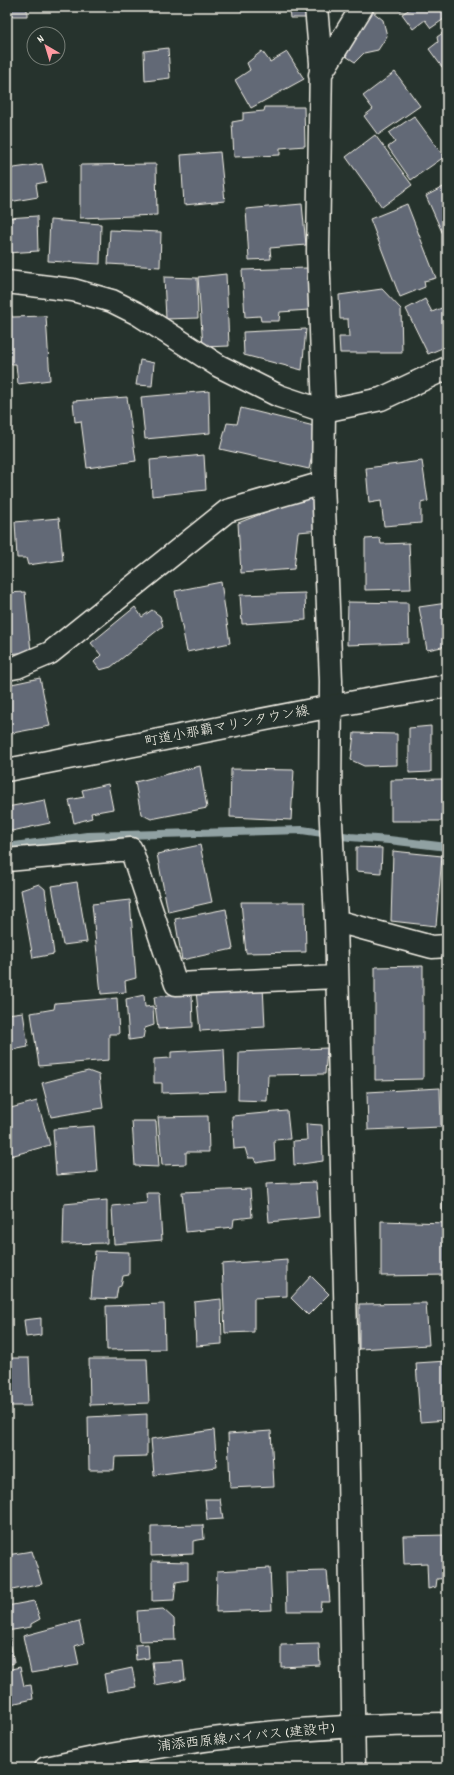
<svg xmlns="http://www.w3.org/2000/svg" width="454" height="1775" viewBox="0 0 454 1775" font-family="Dekko,'Klee One',sans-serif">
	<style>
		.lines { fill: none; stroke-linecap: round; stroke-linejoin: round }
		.stream { stroke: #90a1a2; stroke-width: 8 }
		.building { fill: #626976; stroke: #f4f1e8 }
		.street-casing { stroke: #f4f1e8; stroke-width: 25 }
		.secondary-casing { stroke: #f4f1e8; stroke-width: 25 }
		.street { stroke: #26332d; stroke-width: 22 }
		.secondary { stroke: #26332d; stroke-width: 22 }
		.labels { text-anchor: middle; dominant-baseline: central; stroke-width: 3; stroke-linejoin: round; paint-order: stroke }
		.street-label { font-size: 14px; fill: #f4f1e8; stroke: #26332d }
	</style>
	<rect width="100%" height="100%" fill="#26332d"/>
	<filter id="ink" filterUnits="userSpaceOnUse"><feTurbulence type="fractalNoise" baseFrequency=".025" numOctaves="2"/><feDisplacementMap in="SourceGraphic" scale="8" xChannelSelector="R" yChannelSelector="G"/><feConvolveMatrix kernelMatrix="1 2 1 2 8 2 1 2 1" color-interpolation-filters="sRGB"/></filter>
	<g filter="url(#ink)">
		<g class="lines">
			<!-- stream -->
			<path class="stream" d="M7 847 87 836 302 830 350 837 389 840 447 847"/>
		</g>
		<!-- building -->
		<path class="building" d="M7 7H27V16H7Z
			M241 7H306V18H290L289 9 241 11Z
			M397 7H406L400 11Z
			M413 7H447V17L431 28 425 20 413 29 402 14Z
			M368 8 383 20 387 36 378 50 364 53 355 62 341 53Z
			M447 30V64L442 67 429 49 438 42 437 37Z
			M168 48 170 78 145 81 144 51Z
			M262 51 270 62 287 52 304 79 251 108 235 80 250 70 247 63Z
			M395 72 420 106 378 135 364 116 373 109 363 96Z
			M265 107H304L305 146 280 148V155L234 157 232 122 243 120V113L264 111Z
			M414 116 444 157 411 180 388 147 395 142 389 133Z
			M375 135 412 185 382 207 346 157Z
			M220 152 225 201 184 205 181 155Z
			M42 164 46 182 36 184 38 197 9 202 10 214 7 215V169Z
			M156 164 157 215 80 218V165Z
			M447 185V240L446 241 426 196Z
			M302 204 306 245 270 248 271 259 249 260 246 209Z
			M407 204 436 278 424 281 425 287 400 297 370 219Z
			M37 216 38 251 7 253V218Z
			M50 220 101 224 100 264 48 261Z
			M110 230 161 232 160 267 108 264Z
			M307 268 309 310 280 312 279 321H261L260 316 245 317 242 270Z
			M226 274 229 346 203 347 198 277Z
			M164 277 197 278 198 318 166 319Z
			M382 289 401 309 402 353H340L339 337H349L348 319H340L339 295Z
			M425 299 432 312 444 307 447 312V346L428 354 406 309Z
			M7 307H10L12 317 46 316 50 380 18 384 16 364H7Z
			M306 329 302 370 244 355 243 332Z
			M140 360 154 363 152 386 136 385Z
			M209 391 210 433 145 439 141 397Z
			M127 397 136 461 87 468 81 421 75 422 73 401Z
			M241 408 318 427 309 469 220 449 227 423 237 424Z
			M204 455 206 490 152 496 150 460Z
			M422 461 428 501 421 503V523L384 526 381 501 369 503 366 468Z
			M309 495 321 503V530L298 532 294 569 241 573 238 523Z
			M7 510 9 543H7Z
			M59 518 63 560 28 565 26 558H17L15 522Z
			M380 538 381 544 409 543 411 589 365 590V539Z
			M221 582 230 643 187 652 175 591Z
			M25 592 31 652 7 654V593Z
			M305 593 306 620 242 624 240 595Z
			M348 602 408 603 409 643 347 645Z
			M447 603V646L427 650 419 607Z
			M135 607 142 617 152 610 160 616 163 626 111 667 100 670 94 662 101 655 91 643Z
			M40 678 50 726 7 734V685Z
			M431 726V772L409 773V728Z
			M354 733 397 734V765L364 766 351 760Z
			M200 766 207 808 151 819 141 814 135 782Z
			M231 769 294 770 291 820 230 817Z
			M443 779 442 821H391V780Z
			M108 784 113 809 91 813 92 818 74 823 69 800 84 797 82 790Z
			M45 800 50 823 7 832V807Z
			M200 845 212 902 168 912 157 854Z
			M356 847 382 848 381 873 356 871Z
			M393 851 442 856 436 926 391 921Z
			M77 882 87 942 63 945 52 886Z
			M39 884 45 889 54 954 33 958 21 890Z
			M130 900 136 978 125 981 126 992 101 994 92 904Z
			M241 902H305L306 952 246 953Z
			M226 909 233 949 182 960 175 919Z
			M423 966V1079L375 1080V967Z
			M447 976V1032H446Z
			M263 986 265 1027 200 1031 196 991Z
			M192 992 193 1027 158 1029 154 997Z
			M144 995 145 1007 153 1006 154 1025 145 1028 143 1038 129 1040 126 999Z
			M117 998 119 1034H109V1060L39 1066 31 1013 54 1009 55 1003Z
			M23 1012 28 1047 7 1051V1014Z
			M327 1048 325 1074 268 1075 267 1101 238 1100 239 1052Z
			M224 1049 226 1091 162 1093V1083H154V1059L171 1058V1052Z
			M88 1071 99 1075 103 1108 51 1117 42 1083Z
			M440 1088 441 1127 368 1130 367 1092Z
			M447 1090V1211H442Z
			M37 1101 50 1145 7 1157V1109Z
			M287 1111 290 1139 274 1140 275 1160 256 1163 254 1158H248L245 1148 234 1149 232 1116Z
			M208 1116 209 1152H186V1164L162 1165 158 1117Z
			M132 1121H156L159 1167 135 1166Z
			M306 1124 322 1125 323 1161 294 1165 293 1141 307 1140Z
			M94 1126 97 1172 56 1175 53 1129Z
			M316 1182 319 1217 269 1222 266 1184Z
			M250 1189 252 1217 234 1219 233 1227 186 1232 182 1192Z
			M146 1193H159L162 1240 114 1244 112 1206 147 1203Z
			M107 1200V1243L63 1244 64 1204Z
			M381 1221 447 1223V1275L381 1276Z
			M95 1251 129 1252V1275L123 1276 121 1286 118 1287 116 1299 91 1298Z
			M287 1259V1296L254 1298V1332L225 1333 222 1264Z
			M311 1276 329 1294 308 1315 291 1298Z
			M221 1299 222 1344 196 1346 194 1302Z
			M426 1303 429 1345 359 1349V1304Z
			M164 1304 165 1349 107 1350 106 1306Z
			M41 1318V1335L26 1337 24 1320Z
			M7 1358H29L31 1406H7Z
			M89 1359H147L149 1403 90 1405Z
			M447 1361V1420L420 1422 416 1363Z
			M147 1414V1456L115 1457 114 1470H89L88 1417Z
			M214 1430 217 1467 154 1475 151 1439Z
			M271 1431 274 1486 230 1488 228 1434Z
			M205 1499H220L223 1519 207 1520Z
			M203 1525 204 1539 193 1541V1554L151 1556V1526Z
			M447 1535V1578L437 1579 436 1587 428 1589 427 1563 404 1564 403 1536Z
			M32 1551 42 1584 7 1591V1555Z
			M152 1561 188 1562V1580L176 1582 174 1600 152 1601Z
			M270 1568 272 1610 216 1612 217 1571Z
			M327 1571 330 1602H321L320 1611H287L286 1572Z
			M34 1601 40 1619 31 1624V1627L7 1631V1606Z
			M163 1609 174 1619 175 1640 139 1641 137 1611Z
			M79 1621 84 1643 75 1646 79 1665 31 1673 23 1636Z
			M7 1635H9L14 1663 7 1665Z
			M148 1644 149 1658 136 1660 135 1645Z
			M319 1644 320 1665 281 1667V1645Z
			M183 1660 185 1680 155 1685 152 1662Z
			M20 1667 24 1686 31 1685 33 1699 7 1705V1670Z
			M132 1668 136 1687 107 1692 104 1674Z"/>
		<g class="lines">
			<defs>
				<path id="street" d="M316 7 321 63 318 251 324 411 323 483 331 681 330 802 336 921 348 1415 354 1768
					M320 75 362 7
					M7 282 73 290 112 301 138 314 219 366 279 396 324 411 381 399 447 368
					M7 669 17 667 50 653 227 511 323 483
					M7 860 131 849 176 984 337 977
					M336 921 432 947 447 946"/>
				<path id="secondary" d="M7 770 332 706 447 686
					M46 1768C177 1739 313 1724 447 1724"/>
			</defs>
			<!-- street casing -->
			<use href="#street" class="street-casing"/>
			<!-- secondary casing -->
			<use href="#secondary" class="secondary-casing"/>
			<!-- street -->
			<use href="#street" class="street"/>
			<!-- secondary -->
			<use href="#secondary" class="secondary"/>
		</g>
	</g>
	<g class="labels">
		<!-- street labels -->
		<g class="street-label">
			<text transform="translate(227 727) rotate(-11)">町道小那覇マリンタウン線</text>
			<text transform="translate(246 1738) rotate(-6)">浦添西原線バイパス (建設中)</text>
		</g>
	</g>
	<!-- margin -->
	<rect width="454" height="1775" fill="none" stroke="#26332d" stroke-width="24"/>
	<rect x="12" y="12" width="430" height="1751" fill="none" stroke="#f4f1e8" stroke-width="1.5" filter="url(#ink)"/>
	<!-- north arrow -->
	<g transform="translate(46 46) rotate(322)"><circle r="19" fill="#26332d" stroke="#787f78"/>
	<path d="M0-3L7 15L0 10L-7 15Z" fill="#ff9aa2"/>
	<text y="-6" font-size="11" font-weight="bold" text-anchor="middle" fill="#f4f1e8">N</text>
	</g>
</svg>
